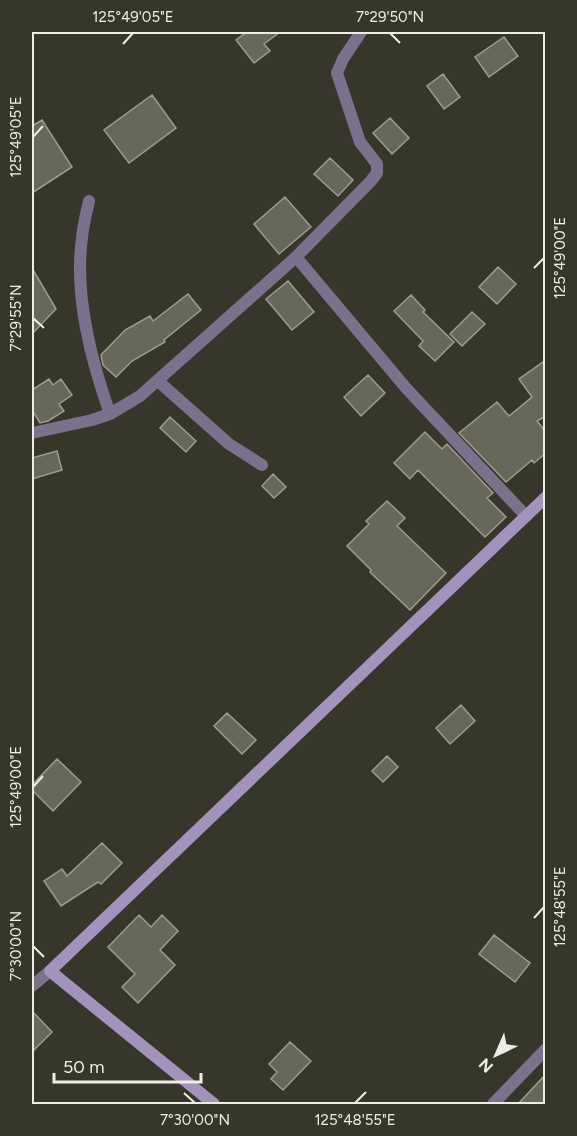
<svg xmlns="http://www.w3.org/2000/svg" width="577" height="1136" viewBox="0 0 577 1136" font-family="Figtree,sans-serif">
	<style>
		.building { fill: #67685a; stroke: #9b9d8d; stroke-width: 1.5 }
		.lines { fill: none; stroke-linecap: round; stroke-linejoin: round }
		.street { stroke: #7b718c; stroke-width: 12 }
		.secondary { stroke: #a292bc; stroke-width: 12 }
		.ticks { fill: none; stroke: #ecede5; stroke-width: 2 }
		.neatline { fill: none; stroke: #ecede5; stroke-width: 2 }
		.ticks-label { font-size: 15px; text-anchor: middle; fill: #ecede5 }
	</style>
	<rect width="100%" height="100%" fill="#36372a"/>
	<!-- building -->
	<path class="building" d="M247 32H280L264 44 270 51 254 63 236 40Z
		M504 37 518 56 489 77 475 57Z
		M443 74 460 97 444 109 427 86Z
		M152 95 176 128 129 163 104 130Z
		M390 118 409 138 392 154 373 133Z
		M42 120 72 167 32 193V126Z
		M330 158 353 180 338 196 314 174Z
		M285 197 311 227 279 254 254 224Z
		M498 267 516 284 497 304 479 287Z
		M32 268 56 309 32 334Z
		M288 281 314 312 292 330 266 299Z
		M188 294 201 310 164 340 165 342 132 361 116 377 103 365 101 355 125 330 150 316 153 321Z
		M411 295 425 310 423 312 454 342 435 361 419 346 423 341 394 311Z
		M472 312 485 324 462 346 450 334Z
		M546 360V416L537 421 546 432V453L534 463 532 460 506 482 459 433 497 402 509 416 532 397 519 379Z
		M368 375 385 393 361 416 344 397Z
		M49 379 53 385 61 379 72 395 59 404 64 411 48 421 40 423 32 410V390Z
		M170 417 196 441 186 452 160 428Z
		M425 432 442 449 447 444 493 493 487 498 506 517 485 537 418 470 410 479 394 463Z
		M57 451 62 470 32 479V458Z
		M273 474 286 487 274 498 262 486Z
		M387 501 405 518 397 526 446 573 410 610 370 572 371 570 347 546 369 524 366 521Z
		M461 705 475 721 450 744 436 728Z
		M227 713 256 740 242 754 214 726Z
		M387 756 398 767 383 782 372 771Z
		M57 759 81 782 53 811 32 790V785Z
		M102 843 122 863 101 884 98 882 61 906 44 881 62 869 67 876Z
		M139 915 151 927 162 915 178 931 160 950 175 965 138 1003 122 987 135 974 108 947Z
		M494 935 530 963 515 982 479 954Z
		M32 1011 52 1032 32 1052Z
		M290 1042 311 1061 283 1090 271 1079 277 1072 269 1064Z
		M546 1074V1104H518Z"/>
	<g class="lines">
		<!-- street -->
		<path class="street" d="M89 201C86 214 83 226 82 238 74 296 91 360 110 414
			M296 257 406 388 526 516
			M158 381 229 444 262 465
			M32 433 92 420 110 414 140 396 296 257 370 182 377 173V164L360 142 337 73 343 59 361 32
			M32 986 50 971
			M493 1104 546 1049"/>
		<!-- secondary -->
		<path class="secondary" d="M214 1104 50 971 546 497"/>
	</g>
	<!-- ticks -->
	<path class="ticks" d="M390 33 400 43M123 44 133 33M33 137 43 126M534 268 544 258M33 318 44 328M33 787 43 776M534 918 544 907M33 946 44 957M184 1093 195 1103M355 1103 366 1092"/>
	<!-- border -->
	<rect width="577" height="1136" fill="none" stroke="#36372a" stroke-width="66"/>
	<!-- north arrow -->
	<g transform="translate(496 1055) rotate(224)" stroke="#36372a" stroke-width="4.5" paint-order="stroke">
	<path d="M0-4.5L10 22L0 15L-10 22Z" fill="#ecede5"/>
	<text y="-9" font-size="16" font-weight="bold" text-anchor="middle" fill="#ecede5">N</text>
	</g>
	<!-- scale -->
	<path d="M54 1073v9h147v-9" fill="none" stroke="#ecede5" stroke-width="3"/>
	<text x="63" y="1073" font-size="18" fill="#ecede5" stroke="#36372a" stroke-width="4.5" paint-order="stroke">50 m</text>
	<rect x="33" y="33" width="511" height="1070" class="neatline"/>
	<g class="ticks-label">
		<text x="133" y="22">125°49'05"E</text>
		<text x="390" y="22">7°29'50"N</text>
		<text transform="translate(16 137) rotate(-90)" y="5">125°49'05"E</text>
		<text transform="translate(560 258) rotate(-90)" y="5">125°49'00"E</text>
		<text transform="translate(16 318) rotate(-90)" y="5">7°29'55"N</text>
		<text transform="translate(16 787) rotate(-90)" y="5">125°49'00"E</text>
		<text transform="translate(560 907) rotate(-90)" y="5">125°48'55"E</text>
		<text transform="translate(16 946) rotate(-90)" y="5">7°30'00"N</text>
		<text x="195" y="1125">7°30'00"N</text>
		<text x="355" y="1125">125°48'55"E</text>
	</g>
</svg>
